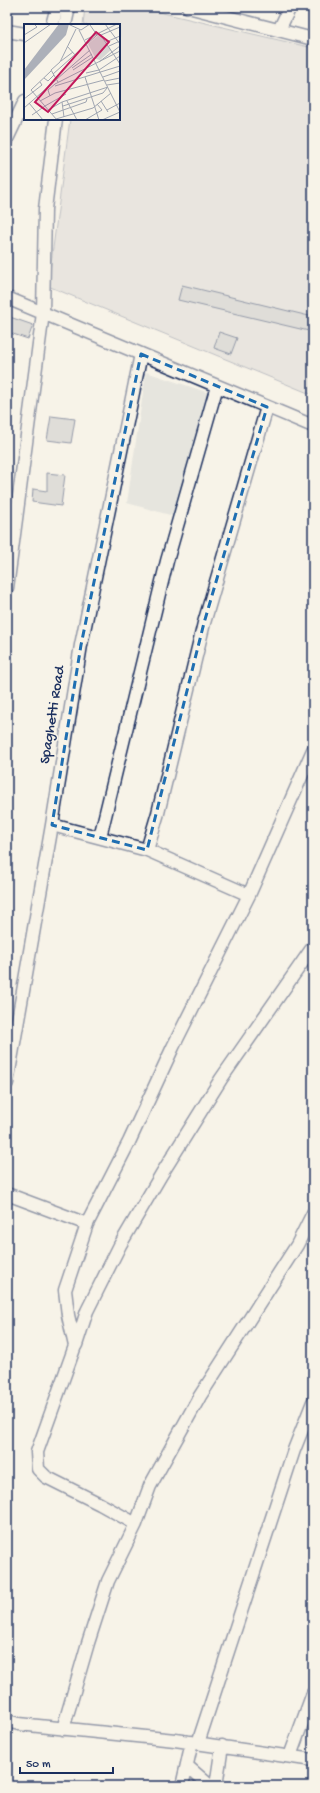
<svg xmlns="http://www.w3.org/2000/svg" width="320" height="1793" viewBox="0 0 320 1793" font-family="'Gochi Hand',sans-serif">
	<style>
		.built { fill: #e6e5de }
		.green { fill: #d7d6d4; stroke: #798299 }
		.building { fill: #c0c3c5; stroke: #1b2f5e }
		.lines { fill: none; stroke-linecap: round; stroke-linejoin: round }
		.street-casing { stroke: #1b2f5e; stroke-width: 15 }
		.street { stroke: #f7f3e8; stroke-width: 12 }
		.marked { fill: none; stroke: #1f6fb2; stroke-width: 3; stroke-dasharray: 8 5; stroke-linejoin: round }
		.labels { text-anchor: middle; dominant-baseline: central; stroke-width: 3; stroke-linejoin: round; paint-order: stroke }
		.street-label { font-size: 15px; fill: #1b2f5e; stroke: #f7f3e8 }
		.inset-road { fill: none; stroke: #9fa5b1; stroke-width: 1 }
		.view { fill: #c2185b; fill-opacity: 0.15; stroke: #c2185b; stroke-width: 2 }
		.inset-edge { fill: none; stroke: #1b2f5e; stroke-width: 2 }
	</style>
	<rect width="100%" height="100%" fill="#f7f3e8"/>
	<filter id="ink" filterUnits="userSpaceOnUse"><feTurbulence type="fractalNoise" baseFrequency=".025" numOctaves="2"/><feDisplacementMap in="SourceGraphic" scale="8" xChannelSelector="R" yChannelSelector="G"/><feConvolveMatrix kernelMatrix="1 2 1 2 8 2 1 2 1" color-interpolation-filters="sRGB"/></filter>
	<g filter="url(#ink)">
		<!-- built -->
		<path class="built" d="M146 372 212 394 177 517 127 503Z"/>
		<!-- green -->
		<path class="green" d="M85 7H137L313 48V395L48 286 70 119H119V25H83Z"/>
		<!-- building -->
		<path class="building" d="M182 285 313 317V332L178 300Z
			M7 316 33 325 28 339 7 332Z
			M219 332 237 338 231 354 214 348Z
			M51 416 75 419 71 443 47 440Z
			M47 473 65 475 61 506 32 502 33 489 47 491Z"/>
		<g class="lines">
			<defs>
				<path id="street" d="M188 7 313 39
					M52 25 57 7
					M65 25 69 7
					M279 30 290 7
					M7 31 25 34
					M7 139 25 101
					M7 298 313 426
					M7 588 43 313 45 209 56 119
					M52 825 147 850 249 895
					M100 837 167 561 217 386
					M147 850 158 813 204 623 267 407
					M7 1083 52 825 81 645 141 354
					M7 1194 87 1224
					M76 1345 87 1311 120 1245 161 1175 221 1079 313 947
					M136 1524 100 1504 46 1477 38 1469 37 1452 75 1346 68 1315 65 1290 87 1224 129 1142 173 1047 249 895 313 750
					M7 1721 19 1724 175 1740 313 1760
					M63 1729 88 1643 108 1581 136 1524 150 1486 200 1396 297 1245 313 1213
					M198 1743 294 1450 313 1402
					M290 1756 313 1693
					M187 1766 210 1786
					M182 1786 192 1742
					M216 1786 222 1746"/>
			</defs>
			<!-- street casing -->
			<use href="#street" class="street-casing"/>
			<!-- street -->
			<use href="#street" class="street"/>
		</g>
	</g>
	<!-- marked area -->
	<path d="M0 0H320V1793H0ZM141 354 267 407 204 623 147 850 52 825 81 645Z" fill="#f7f3e8" fill-opacity=".55" fill-rule="evenodd"/>
	<path class="marked" d="M141 354 267 407 204 623 147 850 52 825 81 645Z"/>
	<g class="labels">
		<!-- street labels -->
		<g class="street-label">
			<text transform="translate(53 715) rotate(-81)">Spaghetti Road</text>
		</g>
	</g>
	<!-- overview -->
	<g transform="translate(24 24)">
		<rect width="96" height="96" fill="#f7f3e8"/>
		<path d="M76 10 87 26 76 36 72 35 64 20Z" fill="#d7d6d4"/>
		<path d="M35 0H45L42 11 0 56V46Z" fill="#acb0b9"/>
		<path class="inset-road" d="M44 0 57 6 66 0M81 0 96 20M66 1 73 11 76 10 96 40M55 6 96 88M0 11 13 3 10 0M77 11 96 3M61 16 93 0M82 18 96 12M0 19 27 0M43 22 52 32M85 22 96 17M37 37 49 28M75 38 96 22M48 44 68 30M49 46 69 33M27 47 7 66 33 96M62 49 75 46 96 32M29 50 73 11M61 53 75 96M79 53 96 47M20 54 24 57 30 51M81 57 96 54M34 58 27 46 36 38 52 5M83 61 96 59M31 62 96 42M26 72 24 66 31 60 96 27M0 75 18 61 16 58M16 77 31 69 80 56M43 77 53 96M77 77 84 88M38 78 40 93M5 79 19 96M21 82 42 70M39 82 79 69 83 64M0 84 66 26M24 86 38 78 84 63M83 86 96 79M28 90 62 78 63 75M8 91 21 82M32 95 69 84 87 69M61 96 78 86 73 80M78 96 96 88"/>
		<path class="view" d="M72 8 85 18 24 88 11 78Z"/>
		<rect width="96" height="96" class="inset-edge"/>
	</g>
	<!-- margin -->
	<rect width="320" height="1793" fill="none" stroke="#f7f3e8" stroke-width="24"/>
	<rect x="12" y="12" width="296" height="1769" fill="none" stroke="#1b2f5e" stroke-width="1.5" filter="url(#ink)"/>
	<!-- scale -->
	<path d="M20 1767v6h93v-6" fill="none" stroke="#1b2f5e" stroke-width="2"/>
	<text x="26" y="1767" font-size="12" fill="#1b2f5e" stroke="#f7f3e8" stroke-width="3" paint-order="stroke">50 m</text>
</svg>
